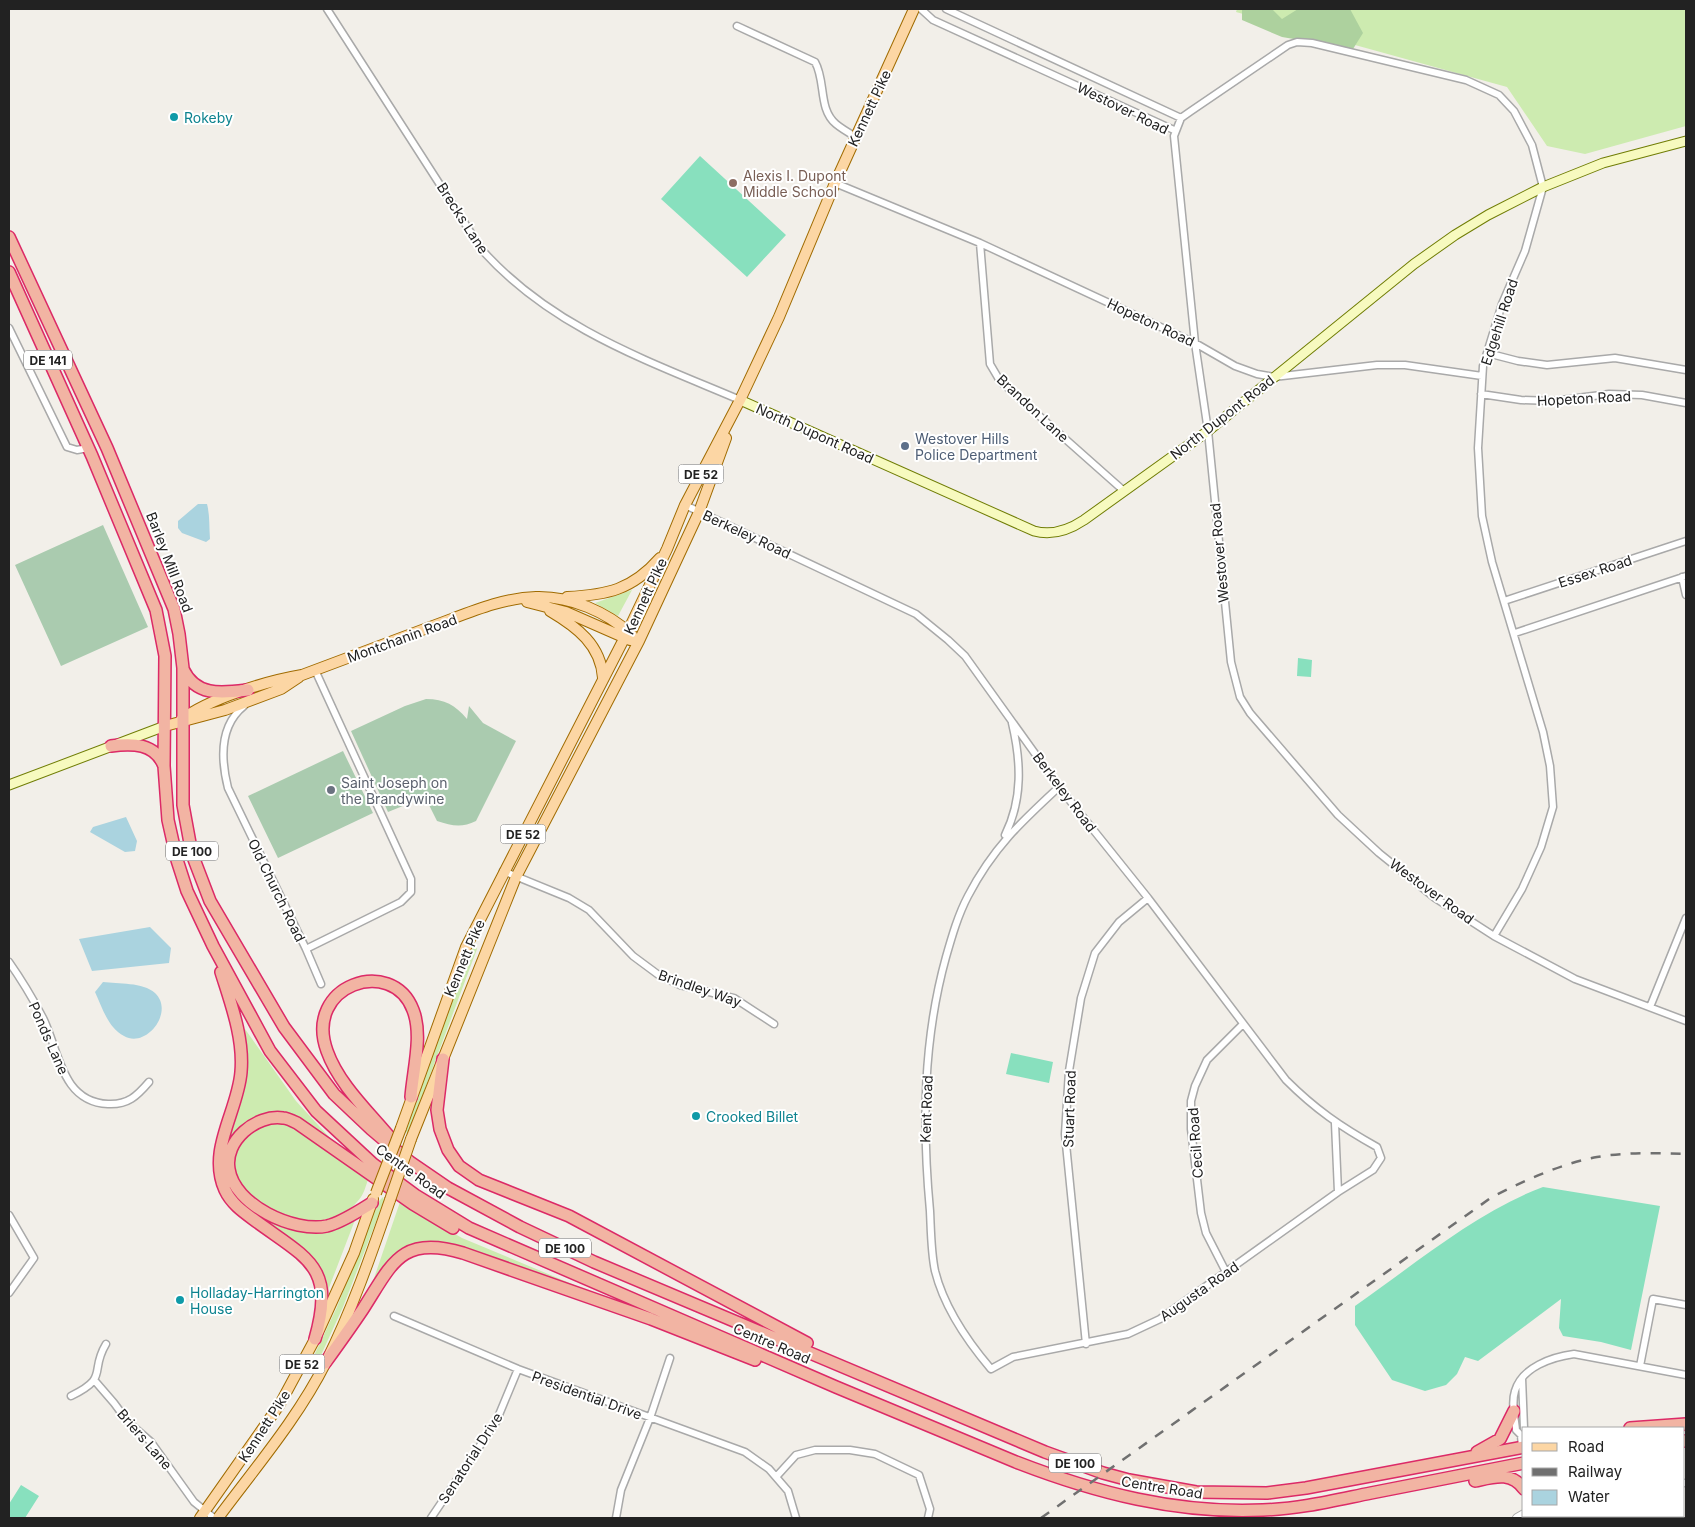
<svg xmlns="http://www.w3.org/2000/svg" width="1695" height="1527" viewBox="0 0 1695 1527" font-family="Inter,sans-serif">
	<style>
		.grass { fill: #cdebb0 }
		.forest { fill: #add19e }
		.cemetery { fill: #aacbaf }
		.pitch { fill: #88e0be }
		.water { fill: #aad3df }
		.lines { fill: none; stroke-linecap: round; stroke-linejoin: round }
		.minor-casing { stroke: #a9a9a9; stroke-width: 9 }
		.tertiary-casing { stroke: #a9a9a9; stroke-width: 10 }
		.secondary-casing { stroke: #707d05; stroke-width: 11 }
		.primary-casing { stroke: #a06b00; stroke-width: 12 }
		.trunk-casing { stroke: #dc2a67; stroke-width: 14 }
		.minor { stroke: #fff; stroke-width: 6 }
		.tertiary { stroke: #fff; stroke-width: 8 }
		.secondary { stroke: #f7fabf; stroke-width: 9 }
		.primary { stroke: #fcd6a4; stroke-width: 10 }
		.trunk { stroke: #f2b4a3; stroke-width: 11 }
		.rail { stroke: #707070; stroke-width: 2.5; stroke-dasharray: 10 10; stroke-linecap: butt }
		.primary-bridge-casing { stroke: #a06b00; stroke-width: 12; stroke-linecap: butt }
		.primary-bridge { stroke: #fcd6a4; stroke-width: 10 }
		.culture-dot { fill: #0f9aa8; stroke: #fff; stroke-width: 2 }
		.education-dot { fill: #8d6e63; stroke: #fff; stroke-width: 2 }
		.service-dot { fill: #5c6f8a; stroke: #fff; stroke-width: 2 }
		.worship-dot { fill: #6b7280; stroke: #fff; stroke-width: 2 }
		.labels { text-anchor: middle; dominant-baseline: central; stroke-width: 4; stroke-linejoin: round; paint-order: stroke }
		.shield { fill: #fff; stroke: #646464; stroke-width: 1 }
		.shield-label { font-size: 12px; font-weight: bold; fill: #222 }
		.street-label { font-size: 14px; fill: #222; stroke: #fff }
		.culture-label { font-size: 14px; fill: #0d838f; stroke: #fff; text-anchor: start }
		.education-label { font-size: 14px; fill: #785e54; stroke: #fff; text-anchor: start }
		.service-label { font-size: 14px; fill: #4e5e75; stroke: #fff; text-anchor: start }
		.worship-label { font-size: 14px; fill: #5b616d; stroke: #fff; text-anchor: start }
	</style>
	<rect width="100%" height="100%" fill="#f2efe9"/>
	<!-- grass -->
	<path class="grass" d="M1237 9H1686V126L1585 154 1547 146 1507 87 1236 12Z
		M632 590 618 616 595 603Z
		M476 945 477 949 411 1126 409 1132 404 1133 471 950Z
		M245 1029 296 1101 331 1139 329 1141 303 1120 277 1113 228 1140 241 1031Z
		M276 1122 289 1123 368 1180C366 1185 364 1193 361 1197 332 1238 268 1220 241 1186 218 1157 248 1128 276 1122Z
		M383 1197 384 1201 343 1307 316 1366 312 1367V1360L337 1307 378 1202Z
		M400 1202 462 1238 620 1304 427 1242 371 1287Z
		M259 1214 328 1230 355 1220 327 1293C315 1259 287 1235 259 1214Z"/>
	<!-- forest -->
	<path class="forest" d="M1242 9H1272L1282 19 1298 9H1350L1363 33 1353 49 1282 37 1242 20Z"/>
	<!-- cemetery -->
	<path class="cemetery" d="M103 525 148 627 61 666 15 565Z
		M426 699C445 699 455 705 467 719L469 706 483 723 516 741 476 821C462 828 452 826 437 821L425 797 388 812 351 731 405 706Z
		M343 751 373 813 278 858 248 796Z"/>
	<!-- pitch -->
	<path class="pitch" d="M700 156 786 235 747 277 661 199Z
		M1298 658 1312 660 1311 677 1297 676Z
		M1011 1053 1053 1062 1049 1083 1006 1074Z
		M1543 1187 1660 1206 1631 1350 1601 1342 1563 1336 1559 1328 1561 1299 1478 1361 1465 1357 1457 1374 1446 1385 1425 1391 1392 1380 1355 1325V1306C1414 1265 1476 1212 1543 1187Z
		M21 1485 39 1496 25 1518H9V1504Z"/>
	<!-- water -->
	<path class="water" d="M198 504H207C210 515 209 527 210 539L206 542 182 533 178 528V521Z
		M126 817 137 841 135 851 125 852 90 832 93 827Z
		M150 927 171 948 169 963 92 971 79 939Z
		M103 982C118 984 143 982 155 993 175 1012 146 1049 124 1036 108 1028 102 1007 95 992Z"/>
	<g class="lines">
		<defs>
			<path id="minor" d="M327 9 482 250C552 328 646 360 740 400
				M921 9 933 20 1174 130
				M946 9 1181 118
				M737 26 815 62C826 81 818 109 836 124 842 129 849 133 856 137
				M835 183 980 243 1195 343 1235 366 1257 374 1274 377 1377 365H1405L1482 376
				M980 243 990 364 1000 381 1124 491
				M9 328 67 447 77 450 88 448
				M1487 353 1518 361 1547 365 1615 358 1686 370
				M1481 394 1521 400 1553 401 1609 394 1642 395 1686 403
				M685 505 916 614 948 640 965 656 1059 787 1148 898 1286 1080C1315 1109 1341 1127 1377 1147L1381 1158 1373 1170 1338 1192 1160 1319 1128 1334 1013 1357 991 1369C968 1342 944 1307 935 1271 931 1252 931 1231 930 1211 922 1125 923 1040 946 957 952 936 958 915 968 896 993 848 1020 823 1059 787
				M1682 577 1686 595
				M1504 601 1686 541
				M1515 633 1686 576
				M244 706C219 726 221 760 228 788L306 949 401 902 411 892V879L315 670
				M1005 835C1023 799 1021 761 1012 723
				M503 871 569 898 589 910 633 956 660 976 680 985 734 998 774 1024
				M1494 936 1522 889 1541 847 1553 807 1550 766 1543 732 1492 562 1482 516 1478 448 1483 366 1502 304 1525 251 1543 187 1532 145 1514 111 1499 95 1466 80 1312 43 1297 42 1288 45 1191 111 1181 118 1174 136 1195 343 1208 431 1231 662 1240 697 1250 713 1338 815 1379 853 1435 898 1494 936 1575 979 1686 1021
				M306 949 321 984
				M9 962C21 979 33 999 43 1018 59 1050 61 1102 108 1104 128 1105 137 1096 149 1082
				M1650 1007 1686 918
				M1335 1123 1338 1192
				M9 1215 34 1258 9 1293
				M1226 1272 1206 1233 1201 1213 1191 1129V1101L1195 1086 1207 1060 1242 1025
				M394 1316 518 1369 745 1452 769 1469 788 1491 796 1518
				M1086 1344 1065 1134 1069 1071 1081 998 1095 953 1119 922 1148 898
				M1640 1366 1653 1299 1686 1305
				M1522 1378 1524 1428
				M95 1381 114 1403 128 1422 151 1442 194 1502 214 1518
				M71 1396C110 1377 89 1372 106 1344
				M1522 1448 1521 1435 1516 1430C1515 1418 1511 1403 1515 1391 1522 1367 1552 1357 1574 1354L1686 1375
				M776 1477 796 1455 815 1450H850L875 1454 919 1475 930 1509 928 1518
				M1684 1483H1686
				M431 1518 496 1422 518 1369
				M616 1518 621 1490 650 1418 670 1358"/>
			<path id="tertiary" d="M1517 1518 1524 1514"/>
			<path id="secondary" d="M740 400 1034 531C1052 536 1069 530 1084 520L1208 431 1414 264 1455 235 1488 215 1543 187 1603 163 1686 141
				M9 785 165 726"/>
			<path id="primary" d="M567 597C607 595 632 590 660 558
				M527 602 566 612 630 640
				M550 611C577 627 601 645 603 678
				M181 720C210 698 267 681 302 675 345 659 388 643 430 627 464 615 499 598 536 597 571 596 607 612 632 635
				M165 726 225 710 281 689 299 677
				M401 1128 466 947 628 631 667 549 685 505 740 400 779 317 835 183 914 9
				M411 1139 516 877 639 641 699 512 726 438
				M200 1518 280 1404 315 1339 354 1253 373 1199
				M218 1518C255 1468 298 1418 326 1362 352 1310 371 1255 390 1200"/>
			<path id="trunk" d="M9 237 107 448 174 609 179 634 183 668V805L192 854 210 901 284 1027 334 1094 371 1129 410 1162 448 1188 520 1227 594 1262 1045 1452 1103 1473 1129 1480 1196 1492 1267 1493 1306 1488 1524 1447
				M9 272 92 456 156 610 165 656 164 766 168 820 177 860 187 891 213 946 270 1051 316 1111 373 1164 415 1195 469 1228 836 1387 1016 1462C1096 1493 1177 1514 1263 1510 1300 1509 1336 1500 1371 1493 1422 1483 1473 1473 1524 1463
				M183 669C196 697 222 693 248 690
				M111 746C132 743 155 743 164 766
				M221 972C231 1004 244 1038 241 1072 238 1111 207 1150 225 1190 231 1203 242 1211 253 1219 307 1259 336 1265 315 1339
				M443 1059 437 1110 440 1129 448 1150 459 1166 479 1180 569 1216 807 1343
				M392 1140C370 1113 339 1085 327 1051 303 985 392 955 413 1010 423 1035 413 1070 411 1097
				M372 1203C358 1211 343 1222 327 1226 294 1233 234 1205 229 1169 224 1141 256 1114 283 1118 287 1118 293 1121 297 1123L413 1204 453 1228
				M325 1363C338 1345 351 1327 363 1309 392 1264 401 1234 463 1253L651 1319 755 1360
				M1630 1428 1686 1424
				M1684 1441H1686
				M1477 1452 1500 1439 1514 1411
				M1475 1481C1494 1477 1511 1471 1524 1489"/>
		</defs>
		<!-- minor casing -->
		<use href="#minor" class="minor-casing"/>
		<!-- tertiary casing -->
		<use href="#tertiary" class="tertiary-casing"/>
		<!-- secondary casing -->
		<use href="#secondary" class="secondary-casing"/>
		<!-- primary casing -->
		<use href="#primary" class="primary-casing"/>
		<!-- trunk casing -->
		<use href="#trunk" class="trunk-casing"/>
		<!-- minor -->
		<use href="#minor" class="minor"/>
		<!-- tertiary -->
		<use href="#tertiary" class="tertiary"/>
		<!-- secondary -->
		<use href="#secondary" class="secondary"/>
		<!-- primary -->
		<use href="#primary" class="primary"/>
		<!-- trunk -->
		<use href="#trunk" class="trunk"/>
		<!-- rail -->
		<path class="rail" d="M1041 1518 1492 1197C1526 1180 1560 1164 1597 1157 1626 1152 1657 1153 1686 1154"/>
		<defs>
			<path id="primary-bridge" d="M376 1193 401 1128
				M390 1200 411 1139"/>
		</defs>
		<!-- primary-bridge casing -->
		<use href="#primary-bridge" class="primary-bridge-casing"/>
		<!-- primary-bridge -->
		<use href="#primary-bridge" class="primary-bridge"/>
	</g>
	<!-- markers -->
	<g class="culture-dot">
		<circle cx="174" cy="117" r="5"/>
		<circle cx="696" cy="1116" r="5"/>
		<circle cx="180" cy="1300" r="5"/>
	</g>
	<circle class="education-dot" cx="733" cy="183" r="5"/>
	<circle class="service-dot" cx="905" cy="446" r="5"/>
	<circle class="worship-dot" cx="331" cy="790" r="5"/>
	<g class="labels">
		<!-- shield labels -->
		<g class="shield">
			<rect x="24" y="350.5" width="48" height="19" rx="4"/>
			<rect x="678.5" y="464.5" width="45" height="19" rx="4"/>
			<rect x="500.5" y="824.5" width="45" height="19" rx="4"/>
			<rect x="166" y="841.5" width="52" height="19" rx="4"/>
			<rect x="539" y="1238.5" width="52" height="19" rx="4"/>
			<rect x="279.5" y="1354.5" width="45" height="19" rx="4"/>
			<rect x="1049" y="1453.5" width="52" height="19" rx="4"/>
		</g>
		<g class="shield-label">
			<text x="48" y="360">DE 141</text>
			<text x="701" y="474">DE 52</text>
			<text x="523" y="834">DE 52</text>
			<text x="192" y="851">DE 100</text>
			<text x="565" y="1248">DE 100</text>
			<text x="302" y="1364">DE 52</text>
			<text x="1075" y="1463">DE 100</text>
		</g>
		<!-- street labels -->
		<g class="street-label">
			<text transform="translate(869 108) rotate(-65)">Kennett Pike</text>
			<text transform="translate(1123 108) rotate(26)">Westover Road</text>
			<text transform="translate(463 218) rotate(57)">Brecks Lane</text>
			<text transform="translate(1151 322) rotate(25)">Hopeton Road</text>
			<text transform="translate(1499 322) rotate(-72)">Edgehill Road</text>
			<text transform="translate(1584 398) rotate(-3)">Hopeton Road</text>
			<text transform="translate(1033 408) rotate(43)">Brandon Lane</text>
			<text transform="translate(1222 417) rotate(-38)">North Dupont Road</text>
			<text transform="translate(815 433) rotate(24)">North Dupont Road</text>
			<text transform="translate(747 534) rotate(25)">Berkeley Road</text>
			<text transform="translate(1219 553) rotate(-95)">Westover Road</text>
			<text transform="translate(170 562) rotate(69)">Barley Mill Road</text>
			<text transform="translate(1595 571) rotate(-18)">Essex Road</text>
			<text transform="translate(645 596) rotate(-65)">Kennett Pike</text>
			<text transform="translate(402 638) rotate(-20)">Montchanin Road</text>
			<text transform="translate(1065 792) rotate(53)">Berkeley Road</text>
			<text transform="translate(277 890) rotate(64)">Old Church Road</text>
			<text transform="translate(1432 891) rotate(36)">Westover Road</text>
			<text transform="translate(464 958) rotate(-67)">Kennett Pike</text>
			<text transform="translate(700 988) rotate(19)">Brindley Way</text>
			<text transform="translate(49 1038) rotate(66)">Ponds Lane</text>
			<text transform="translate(926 1109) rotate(-88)">Kent Road</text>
			<text transform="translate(1069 1109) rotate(-88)">Stuart Road</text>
			<text transform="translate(1195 1143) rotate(-94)">Cecil Road</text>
			<text transform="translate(411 1171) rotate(36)">Centre Road</text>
			<text transform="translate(1199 1291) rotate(-35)">Augusta Road</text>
			<text transform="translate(772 1343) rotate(23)">Centre Road</text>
			<text transform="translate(587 1395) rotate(20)">Presidential Drive</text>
			<text transform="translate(264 1426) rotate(-57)">Kennett Pike</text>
			<text transform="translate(145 1439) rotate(49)">Briers Lane</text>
			<text transform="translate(470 1458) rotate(-57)">Senatorial Drive</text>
			<text transform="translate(1162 1487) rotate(9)">Centre Road</text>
		</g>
		<!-- culture labels -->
		<g class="culture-label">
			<text x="184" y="117">Rokeby</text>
			<text x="706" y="1116">Crooked Billet</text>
			<text x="190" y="1292">Holladay-Harrington<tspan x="190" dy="16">House</tspan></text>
		</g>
		<!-- education labels -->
		<g class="education-label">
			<text x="743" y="175">Alexis I. Dupont<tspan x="743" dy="16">Middle School</tspan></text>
		</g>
		<!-- service labels -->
		<g class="service-label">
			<text x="915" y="438">Westover Hills<tspan x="915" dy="16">Police Department</tspan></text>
		</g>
		<!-- worship labels -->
		<g class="worship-label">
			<text x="341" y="782">Saint Joseph on<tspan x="341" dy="16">the Brandywine</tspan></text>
		</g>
	</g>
	<!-- border -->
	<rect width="1695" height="1527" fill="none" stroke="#222222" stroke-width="20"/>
	<!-- legend -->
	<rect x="1522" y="1427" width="162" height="90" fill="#ffffff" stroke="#a7a7a7"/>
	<rect x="1532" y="1443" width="25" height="8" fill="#fcd6a4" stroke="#a7a7a7"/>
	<text x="1568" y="1452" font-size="15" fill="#222222">Road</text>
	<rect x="1532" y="1468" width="25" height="8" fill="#707070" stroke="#a7a7a7"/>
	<text x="1568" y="1477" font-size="15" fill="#222222">Railway</text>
	<rect x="1532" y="1490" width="25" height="15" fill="#aad3df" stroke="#a7a7a7"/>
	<text x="1568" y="1502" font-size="15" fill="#222222">Water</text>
</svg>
